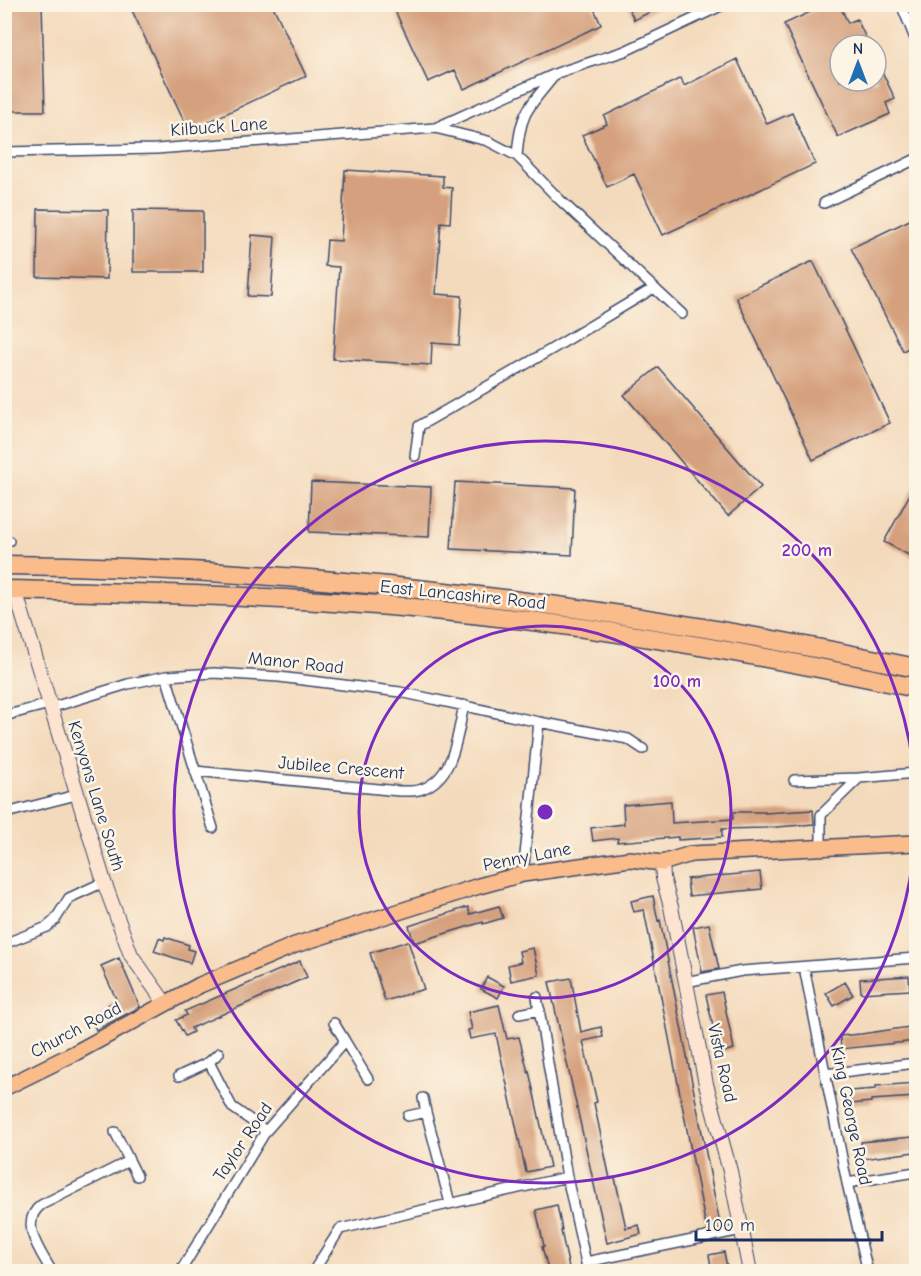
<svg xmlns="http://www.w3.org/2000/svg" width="921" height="1276" viewBox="0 0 921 1276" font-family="'Comic Neue',sans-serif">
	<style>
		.building { fill: #d5a07d }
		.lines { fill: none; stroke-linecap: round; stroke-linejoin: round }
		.street-casing { stroke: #3c496c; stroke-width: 12 }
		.secondary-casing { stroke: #3c496c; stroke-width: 16 }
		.primary-casing { stroke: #3c496c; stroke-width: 18 }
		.highway-casing { stroke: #3c496c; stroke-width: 21 }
		.street { stroke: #fff; stroke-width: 9 }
		.secondary { stroke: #fde4d1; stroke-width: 14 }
		.primary { stroke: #fabc8b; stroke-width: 15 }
		.highway { stroke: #fabc8b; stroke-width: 18 }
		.ring { fill: none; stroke: #7b2cbf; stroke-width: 3 }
		.labels { text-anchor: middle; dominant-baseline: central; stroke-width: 5; stroke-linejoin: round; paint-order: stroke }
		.street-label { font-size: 18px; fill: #1b2f5e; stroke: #fcf5e5 }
		.centre { fill: #7b2cbf; stroke: #fcf5e5; stroke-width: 3 }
		.ring-label { font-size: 18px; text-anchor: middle; font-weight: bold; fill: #7b2cbf; stroke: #fcf5e5; stroke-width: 5; stroke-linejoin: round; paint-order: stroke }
	</style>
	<rect width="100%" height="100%" fill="#fcf5e5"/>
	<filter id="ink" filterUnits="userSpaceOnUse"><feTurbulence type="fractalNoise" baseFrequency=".0167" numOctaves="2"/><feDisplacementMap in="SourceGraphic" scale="12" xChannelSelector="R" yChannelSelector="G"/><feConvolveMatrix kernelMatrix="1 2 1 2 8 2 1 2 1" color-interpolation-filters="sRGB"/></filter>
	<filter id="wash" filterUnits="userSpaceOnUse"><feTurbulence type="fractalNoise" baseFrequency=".008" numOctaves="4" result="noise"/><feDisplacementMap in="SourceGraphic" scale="24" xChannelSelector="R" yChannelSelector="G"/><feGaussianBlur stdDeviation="1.35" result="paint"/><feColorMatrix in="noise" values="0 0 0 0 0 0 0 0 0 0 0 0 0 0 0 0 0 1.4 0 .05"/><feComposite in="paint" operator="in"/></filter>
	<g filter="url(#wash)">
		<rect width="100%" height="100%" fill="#f4dabc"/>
		<g id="blocks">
			<!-- building -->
			<path class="building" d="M4 4H42L45 111H4Z
				M129 4H272L306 76 189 131Z
				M392 4H592L601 25 464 89 455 70 428 82Z
				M627 4H666L634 20Z
				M828 4H839L848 23 857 19 869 45H840V81H876V59L895 99 886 103 890 114 838 137 784 24Z
				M737 59 767 124 792 113 815 164 663 235 634 174 607 187 582 135 607 124 604 116 681 78 684 86Z
				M345 170 443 176V187L452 188 450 223 441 222 436 294 462 296 459 345 432 343 431 365 333 359 339 267 325 266 327 240 341 241Z
				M38 209 108 210 107 279 37 277Z
				M133 210 203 211V272H133Z
				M916 217V344L903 351 851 248Z
				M252 235 275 237 271 297 248 296Z
				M813 261 890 423 813 460 736 297Z
				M658 367 761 487 728 516 624 395Z
				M311 482 431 487 429 537 309 532Z
				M455 482 575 488 572 555 451 549Z
				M916 483V559L884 542Z
				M671 801 672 823 733 819V812H765V813L813 810 814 824 765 828 722 829V837L678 840V837L617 842 618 838 593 841 591 828 624 824 623 805Z
				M760 872 762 889 689 896 687 879Z
				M653 896 658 921 660 920 720 1224 706 1227 644 910 634 912 631 901Z
				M499 906 503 918 483 924V922L414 943 409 926 468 907 470 914Z
				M709 924 719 969 702 972 693 927Z
				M165 937 189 945 188 949 194 951 190 963 154 951 159 938 164 940Z
				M408 941 424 989 385 1001 370 953Z
				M533 948 539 975 511 981 508 965 521 962 519 951Z
				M119 958 140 1007 96 1030 91 1019 110 1010 108 1005 117 1001 101 966Z
				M300 961 307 977 191 1028 193 1032 185 1036 176 1020 187 1015 185 1011Z
				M909 976 910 990 861 993 860 979Z
				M487 977 504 986 498 998 481 989Z
				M571 978 581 1032 601 1027 603 1037 583 1041 597 1102 594 1103 610 1179 615 1178 626 1228 639 1225 641 1234 607 1243 549 982Z
				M845 982 853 995 834 1006 826 993Z
				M722 992 734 1049 719 1053 706 995Z
				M499 1005 507 1039 519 1037 528 1072 529 1071 550 1167 526 1172 496 1034 470 1039 468 1030 472 1029 468 1012Z
				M916 1026V1041L841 1049 840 1036 861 1034Z
				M916 1083V1097L871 1100V1102L851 1104 850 1091 876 1089V1086Z
				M912 1137 914 1152 863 1159 861 1142Z
				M557 1205 562 1230 561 1231 570 1272H549L542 1247 544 1246 536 1210Z
				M724 1252 728 1272H712L709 1255Z"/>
		</g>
	</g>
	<g filter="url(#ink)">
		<use href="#blocks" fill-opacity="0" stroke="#3c496c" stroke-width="1.5"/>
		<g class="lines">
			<defs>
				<path id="street" d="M901 4 916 41
					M435 128 557 73 625 51 725 4
					M4 152 156 149 435 128 488 141 517 156 559 199 682 314
					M517 156C520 112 528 108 555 75
					M824 203 916 159
					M415 456 419 426 552 349 654 288
					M4 541H9
					M166 676 213 828
					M50 708 128 684 166 676 214 673 279 677 400 692 539 722 628 739 643 749
					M4 716 49 704
					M195 771 399 791C406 791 415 792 422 789 455 777 457 735 464 705
					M859 778 916 773
					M794 780 859 778 821 815V847
					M6 813 76 795
					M523 874 539 722
					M4 944 47 927 55 920 69 898 104 882
					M804 967 847 1183 868 1272
					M685 982 742 971 916 958
					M537 997 567 1177 588 1272
					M519 1014 540 1010
					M334 1023 345 1041
					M209 1062 232 1107 266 1131
					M825 1074 916 1063
					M179 1076 209 1062 219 1053
					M426 1112 450 1203
					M408 1116 426 1112 423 1098
					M115 1132 137 1176
					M847 1183 916 1172
					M586 1262 741 1230
					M52 1272C41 1252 18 1223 41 1205L129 1161
					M180 1272 266 1131 345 1041 368 1079
					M313 1272 340 1229 567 1177"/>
				<path id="secondary" d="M15 590 104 882 131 955 165 1003
					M662 863 663 878 671 907 706 1084 730 1171 750 1272"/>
				<path id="primary" d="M4 1088 75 1053 200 985 295 945 479 886 523 874 630 859 662 863 691 854 916 843"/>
				<path id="highway" d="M4 565C311 568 617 605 916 668
					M4 590C144 593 285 596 424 609 590 625 754 653 916 688"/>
			</defs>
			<!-- street casing -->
			<use href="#street" class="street-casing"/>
			<!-- secondary casing -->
			<use href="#secondary" class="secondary-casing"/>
			<!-- primary casing -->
			<use href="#primary" class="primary-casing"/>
			<!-- highway casing -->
			<use href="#highway" class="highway-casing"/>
			<!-- street -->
			<use href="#street" class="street"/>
			<!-- secondary -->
			<use href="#secondary" class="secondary"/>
			<!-- primary -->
			<use href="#primary" class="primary"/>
			<!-- highway -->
			<use href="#highway" class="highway"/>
		</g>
	</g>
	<!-- distance rings -->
	<g class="ring">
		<circle cx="545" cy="812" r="186"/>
		<circle cx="545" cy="812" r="371"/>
	</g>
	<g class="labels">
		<!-- street labels -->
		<g class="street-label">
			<text transform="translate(219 127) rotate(-4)">Kilbuck Lane</text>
			<text transform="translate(463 595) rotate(6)">East Lancashire Road</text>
			<text transform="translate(296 663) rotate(6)">Manor Road</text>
			<text transform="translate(341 768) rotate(5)">Jubilee Crescent</text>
			<text transform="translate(96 796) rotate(73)">Kenyons Lane South</text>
			<text transform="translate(527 857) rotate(-11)">Penny Lane</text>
			<text transform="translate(76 1030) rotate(-28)">Church Road</text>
			<text transform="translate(722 1063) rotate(77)">Vista Road</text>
			<text transform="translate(851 1116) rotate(78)">King George Road</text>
			<text transform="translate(243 1142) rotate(-56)">Taylor Road</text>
		</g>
	</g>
	<circle cx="545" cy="812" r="9" class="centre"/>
	<g class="ring-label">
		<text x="807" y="556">200 m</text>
		<text x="677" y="687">100 m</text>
	</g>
	<!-- margin -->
	<rect width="921" height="1276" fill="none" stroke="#fcf5e5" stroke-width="24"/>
	<!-- north arrow -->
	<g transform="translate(858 63)"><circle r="28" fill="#fcf5e5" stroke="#a2a6af" stroke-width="1.5"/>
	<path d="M0-4.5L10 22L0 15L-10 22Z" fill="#1f6fb2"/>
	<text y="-9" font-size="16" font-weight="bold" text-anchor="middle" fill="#1b2f5e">N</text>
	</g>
	<!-- scale -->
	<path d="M696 1231v9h186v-9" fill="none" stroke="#1b2f5e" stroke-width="3"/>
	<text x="705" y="1231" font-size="18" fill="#1b2f5e" stroke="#fcf5e5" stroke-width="4.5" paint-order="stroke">100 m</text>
</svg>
